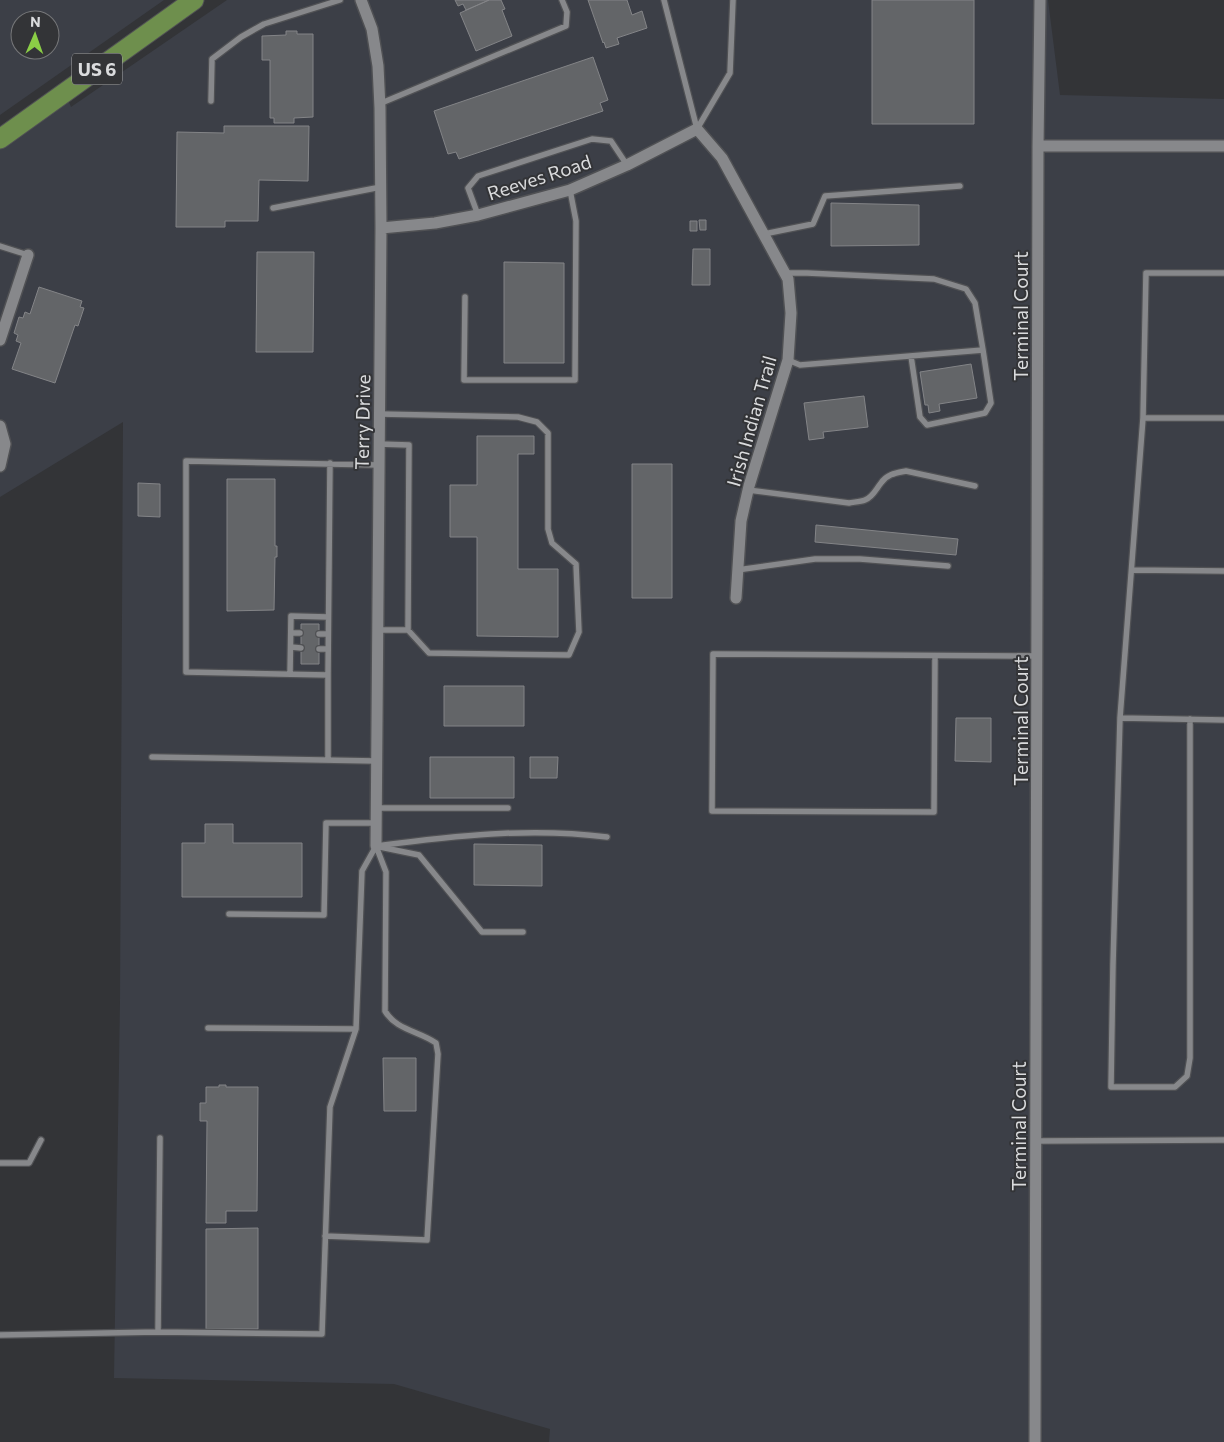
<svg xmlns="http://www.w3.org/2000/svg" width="1224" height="1442" viewBox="0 0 1224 1442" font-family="Commissioner,sans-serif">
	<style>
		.built { fill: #3c3f47; fill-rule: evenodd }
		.building { fill: #636568; stroke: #838487 }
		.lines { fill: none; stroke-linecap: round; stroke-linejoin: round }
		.service-casing { stroke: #505154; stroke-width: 8 }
		.minor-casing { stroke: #505154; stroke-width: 14 }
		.primary-casing { stroke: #505154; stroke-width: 21 }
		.service { stroke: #87888b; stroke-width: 5.5 }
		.minor { stroke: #87888b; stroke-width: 11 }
		.primary { stroke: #6e8f4d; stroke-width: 19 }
		.labels { text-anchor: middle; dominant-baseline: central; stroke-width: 4; stroke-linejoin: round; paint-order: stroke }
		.shield { fill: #333437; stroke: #a8a9ab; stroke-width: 1 }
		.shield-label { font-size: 18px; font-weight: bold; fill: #dadbdd }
		.street-label { font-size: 19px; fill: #dadbdd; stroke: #333437 }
	</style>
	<rect width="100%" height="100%" fill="#333437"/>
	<!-- built -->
	<path class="built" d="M0 0H164L0 115ZM20 20H50V50H20Z
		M227 0H1048L1060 95 1224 99V1442H549L550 1429 394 1384 114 1378 120 1002 123 422 0 497V145L67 97 71 107Z"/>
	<!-- building -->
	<path class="building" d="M455 0H489L466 10 463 4 458 6Z
		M489 0H501L505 9 502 10 512 36 476 51 460 13Z
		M588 0H627L632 15 642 11 647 28 617 38 619 44 606 48 604 42 603 43Z
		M872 0H974V124H872Z
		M286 31H297V34H313V117L294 118V123H274V118H270V60H262V36L286 35Z
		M593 57 608 100 600 103 603 111 459 159 456 152 448 154 434 111Z
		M224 126H309L308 181 259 180 258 221H225V227H176L177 132 224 133Z
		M831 203 919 205V245L831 246Z
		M699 220H706V230H700Z
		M690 221H697V231H690Z
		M693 249H710V285H692Z
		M257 252H314L313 352H256Z
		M504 262 564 263V363H504Z
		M39 287 82 301 80 307 84 308 78 326 75 325 55 383 12 369 21 343 16 341 18 335 14 333 19 317 23 318 25 312 30 314Z
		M971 364 977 398 939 404 940 411 929 413 928 405H925L920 372Z
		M864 396 868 427 823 432 824 438 809 440 804 403Z
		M477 436H534V454H518V569H558V637L477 636V537H450V485H477Z
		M632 464H672V598H632Z
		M227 479H275V546H277V557H275L274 610 227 611Z
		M138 483 160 484V517L138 516Z
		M816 525 958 539 956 555 815 542Z
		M301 624H319V664H301Z
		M444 686H524V726H444Z
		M956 718H991V762L955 761Z
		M430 757H514V798H430Z
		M530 757H558L557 778H530Z
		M205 824H233V843H302V897H182V843H205Z
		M474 844 542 845V886L474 885Z
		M383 1058H416V1111H384Z
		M219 1085H226V1087H258L257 1211H226V1223H206L207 1121H200V1103H206V1087H219Z
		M258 1228V1329H206V1229Z"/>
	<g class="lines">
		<defs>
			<path id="service" d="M664 0 697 129
				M211 101 212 59 241 37 264 24 340 0
				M379 104 566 26 567 12 562 0
				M697 129 730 73 733 0
				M273 208 381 187
				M478 215 468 188 478 176 592 139 611 141 627 165
				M764 234 813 224 825 196 960 186
				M0 246 28 255
				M785 273H807L934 279 966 289 975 303 983 350 800 365 788 360
				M465 297 464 380H575L576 221 570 190
				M911 356 920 417 927 425 985 413 991 403 983 350
				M380 414 518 417 537 422 548 433V529L552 543 576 564 579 632 569 655 429 653 408 630
				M1143 418 1146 273H1224
				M330 463 328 675 186 672V461L379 465
				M748 490 849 503C853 502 860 502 865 500 873 497 876 489 881 483 887 474 896 473 906 471L975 486
				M737 570 815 559H860L948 566
				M1132 570 1224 571
				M378 630H408L409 445 379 444
				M291 633H300
				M319 634H328
				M291 647 301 648
				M319 649H328
				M935 656 934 812 712 811 713 654 1038 656
				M290 674 291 616 328 617
				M328 675V760
				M1120 718 1224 720
				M1190 719V1058L1187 1076 1175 1087H1111L1113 964 1120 718 1143 418H1224
				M152 757 376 761
				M376 808H508
				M376 846C453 836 529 827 607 837
				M380 847 419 855 482 932H523
				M229 914 324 915 326 823H376
				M208 1028 356 1029 362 871 376 846
				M160 1138 158 1332 322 1334 330 1107 356 1029
				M1036 1141 1224 1140
				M0 1163H29L41 1140
				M325 1236 427 1240 438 1054 436 1043C419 1031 396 1030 385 1011L386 872 376 846
				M0 1335 158 1332"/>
			<path id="minor" d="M361 0 372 29 378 66 380 108 381 228 376 846
				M1038 146H1224
				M381 228 435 223 478 215 570 190 627 165 697 129 722 158 788 279 791 313 788 360 749 486 741 521 736 598
				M0 340 28 255
				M0 426 5 444 0 466
				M1035 1442 1038 146 1040 0"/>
			<path id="primary" d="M0 139 194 0"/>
		</defs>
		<!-- service casing -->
		<use href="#service" class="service-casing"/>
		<!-- minor casing -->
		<use href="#minor" class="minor-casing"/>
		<!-- primary casing -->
		<use href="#primary" class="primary-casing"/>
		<!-- service -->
		<use href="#service" class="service"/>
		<!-- minor -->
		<use href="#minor" class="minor"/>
		<!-- primary -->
		<use href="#primary" class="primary"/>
	</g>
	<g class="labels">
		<!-- shield labels -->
		<rect class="shield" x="72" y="53.5" width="50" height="31" rx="4"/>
		<g class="shield-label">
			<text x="97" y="69">US 6</text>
		</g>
		<!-- street labels -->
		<g class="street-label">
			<text transform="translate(539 177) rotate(-18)">Reeves Road</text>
			<text transform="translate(1020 316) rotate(-90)">Terminal Court</text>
			<text transform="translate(751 421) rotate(-74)">Irish Indian Trail</text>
			<text transform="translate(362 422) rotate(-89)">Terry Drive</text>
			<text transform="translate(1020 721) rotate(-90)">Terminal Court</text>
			<text transform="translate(1018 1126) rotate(-90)">Terminal Court</text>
		</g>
	</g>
	<!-- north arrow -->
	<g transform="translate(35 35) rotate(2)"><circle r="24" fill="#333437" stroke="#767779"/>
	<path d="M0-4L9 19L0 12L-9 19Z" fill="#8bce46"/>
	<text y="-8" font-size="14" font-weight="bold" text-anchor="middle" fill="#dadbdd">N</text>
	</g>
</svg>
